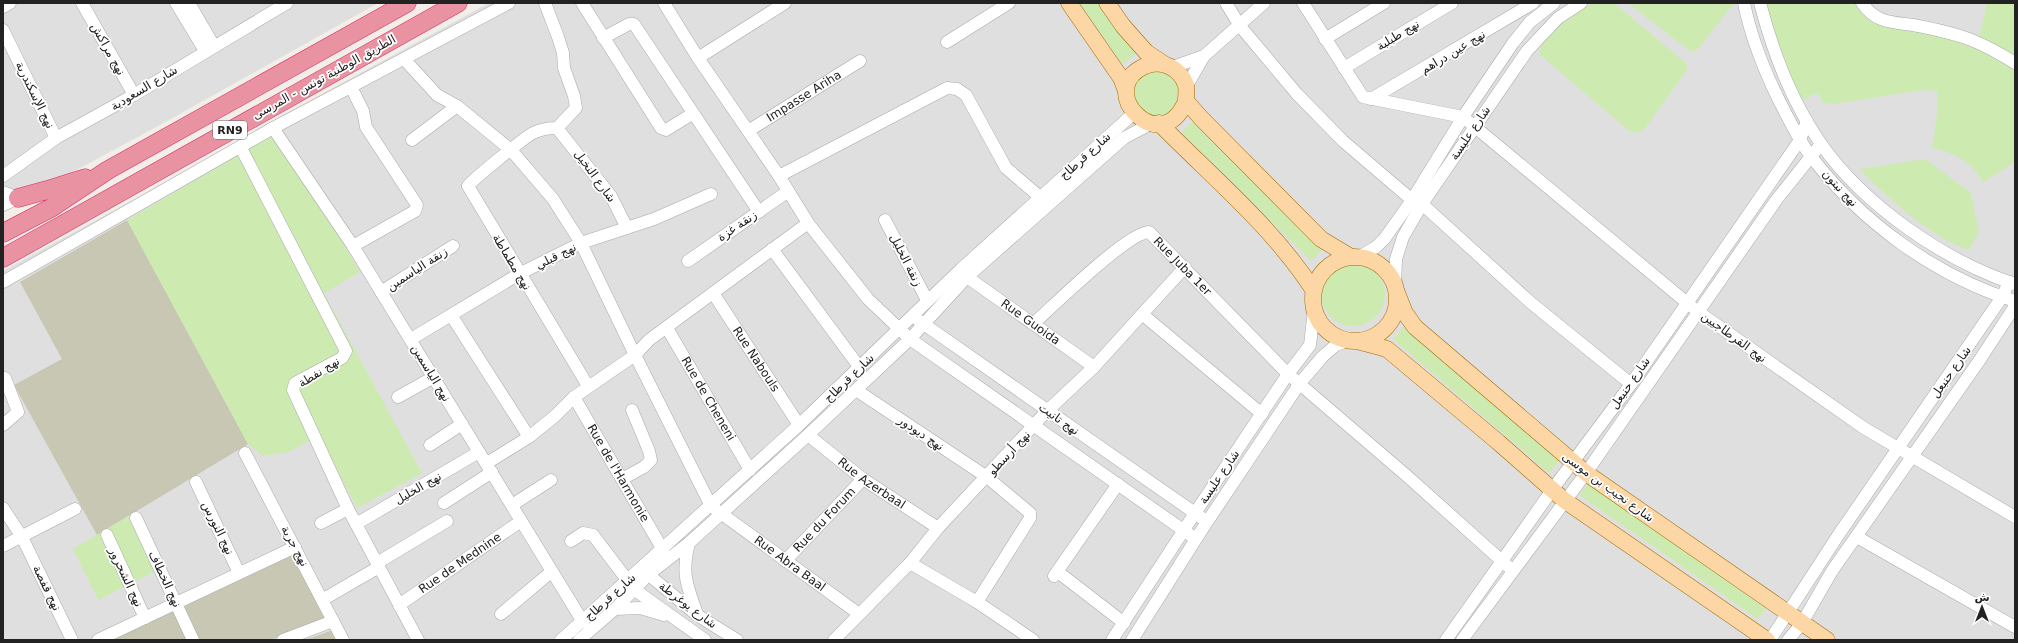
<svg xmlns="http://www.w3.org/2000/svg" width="2018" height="643" viewBox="0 0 2018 643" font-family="'DejaVu Sans','Noto Naskh Arabic',sans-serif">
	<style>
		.residential { fill: #e0dfdf }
		.construction { fill: #c7c7b4 }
		.grass { fill: #cdebb0 }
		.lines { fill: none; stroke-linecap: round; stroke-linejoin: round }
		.minor-casing { stroke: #a9a9a9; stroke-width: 13 }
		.major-casing { stroke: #a06b00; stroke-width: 17 }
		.highway-casing { stroke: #dc2a67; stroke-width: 19 }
		.minor { stroke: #fff; stroke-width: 12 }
		.major { stroke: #fcd6a4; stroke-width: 16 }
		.highway { stroke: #e892a2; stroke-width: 18 }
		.labels { text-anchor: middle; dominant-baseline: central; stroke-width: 3.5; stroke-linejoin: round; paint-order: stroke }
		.shield { fill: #fff; stroke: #646464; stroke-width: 1 }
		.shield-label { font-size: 11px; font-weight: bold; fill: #222 }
		.street-label { font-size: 12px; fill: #222; stroke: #fff }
	</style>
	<rect width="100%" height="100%" fill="#f2efe9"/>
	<!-- residential -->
	<path class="residential" d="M3 3H378L171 119 45 187 3 213Z
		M489 3H2015V640H3V271L129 202 274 120Z"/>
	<!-- construction -->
	<path class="construction" d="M127 220 248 444 97 535 14 385 62 359 20 282Z
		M289 554 295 555 326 614 325 619 271 640H198L184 608 189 602Z
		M175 609 188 640H108Z
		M333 630 338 640H305Z"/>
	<!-- grass -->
	<path class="grass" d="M1080 3H1102L1137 53 1122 64Z
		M1591 3H1614L1686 63 1687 70 1643 131C1636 133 1633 133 1627 129L1539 54C1541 35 1576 13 1591 3Z
		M1628 3H1734L1699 48 1691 52Z
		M1765 3H1856C1868 29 1897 28 1920 32 1934 34 1947 38 1960 42 1979 48 1998 57 2015 69V162L1983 182C1972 162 1954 152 1932 148L1938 107 1937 91 1923 90 1833 104 1824 103 1817 93 1803 100 1788 73Z
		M1987 3H2015V58L1979 38Z
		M1148 70 1167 72C1183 90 1183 92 1172 113L1153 118 1132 101 1134 82Z
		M1195 119 1324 248 1311 261 1182 132Z
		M271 136 327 217 360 272 324 293 422 473 357 508 319 435 289 452 263 456 248 444 127 220Z
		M1925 159 1971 193 1979 231 1969 250C1929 237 1889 198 1859 169Z
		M1321 294a32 32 0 1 1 64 0a32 32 0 1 1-64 0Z
		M1406 324 1562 458 1549 473 1393 339Z
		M1589 482 1768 606 1758 619 1579 495Z
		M132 514 158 570 98 600 73 549Z"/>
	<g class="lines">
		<defs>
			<g id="minor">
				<path d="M82 3 134 95"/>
				<path d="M176 3 205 51"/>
				<path d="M189 3 214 46"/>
				<path d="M545 3 558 37 563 53 564 68 574 96 576 108 557 128C548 128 541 129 533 133 525 137 472 180 468 186L588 386"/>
				<path d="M582 3 661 128 666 130 692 114"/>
				<path d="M664 3 698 58 779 176 808 223 868 299 910 339 1196 539"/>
				<path d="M1226 3 1240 26 1297 94 1343 141 1412 200"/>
				<path d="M1303 3 1363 97 1463 117 1697 311 1864 428 2015 517"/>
				<path d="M1744 3C1752 43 1768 80 1787 116 1794 129 1801 143 1810 155 1861 222 1935 276 2015 301"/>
				<path d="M1760 3C1773 53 1792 102 1821 144 1864 205 1944 261 2015 284"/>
				<path d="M1862 3C1876 23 1891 22 1913 25 1930 28 1947 32 1963 37 1982 43 1999 53 2015 63"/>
				<path d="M3 7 10 3"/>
				<path d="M3 30 56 138"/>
				<path d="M603 38 629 24H634L759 212"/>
				<path d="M1325 39 1384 3"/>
				<path d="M947 42 1009 3"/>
				<path d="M698 58 785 3"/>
				<path id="s1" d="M404 59 437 95 457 106 511 150 553 199 581 243 635 355 711 506 859 614"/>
				<path d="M1173 67 1204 56 1264 3"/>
				<path d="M1344 68 1452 3"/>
				<path d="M351 87 363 111 366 127 417 205 415 211 353 246"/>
				<path d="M1186 87 1204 56"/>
				<path d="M1371 99 1533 3"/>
				<path d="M273 128 353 246 583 622"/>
				<path d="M557 128 611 196 627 228"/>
				<path id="s2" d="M748 131 860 61"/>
				<path d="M412 140 457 106"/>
				<path d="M241 148 346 351 342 358 295 383 293 390 348 509 418 640"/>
				<path d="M3 176 56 138 134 95 287 3"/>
				<path d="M779 176 947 88 957 89 966 95 1006 168 1040 197"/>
				<path d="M3 192 18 198"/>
				<path d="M1422 204 1530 302 1631 384"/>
				<path d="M3 205 18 198"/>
				<path d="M885 220 927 300"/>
				<path d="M772 249 860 368"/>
				<path d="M1359 257 1376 247 1385 238 1412 200 1463 117 1513 43 1530 22 1554 3"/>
				<path d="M688 261 787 192"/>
				<path id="s3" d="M967 277 1094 367"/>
				<path d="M3 282 273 128 509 3"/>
				<path d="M1395 285 1396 259 1403 237 1422 204 1527 51 1558 18 1581 3"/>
				<path d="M381 292 453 246"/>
				<path id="s4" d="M713 293 799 425"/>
				<path d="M1142 314 1262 414"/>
				<path d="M451 315 529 437"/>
				<path d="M918 320 1202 518"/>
				<path id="s5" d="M1033 324C1052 307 1128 232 1149 232L1288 374 1407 476 1512 570"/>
				<path id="s6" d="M667 328 750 470"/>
				<path d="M411 339 519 274 581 243 654 219 711 194"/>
				<path d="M856 390 987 477 1030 513V518L977 602"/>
				<path d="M398 397 434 377"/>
				<path id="s7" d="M574 397 663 550"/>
				<path d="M3 425 18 412 5 378"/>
				<path id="s8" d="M808 435 863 479 938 528"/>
				<path d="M430 445 462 424"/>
				<path d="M245 453 343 640"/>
				<path d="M487 463 529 437 555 416 574 397 635 355 649 340 808 223"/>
				<path d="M622 479 644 467 651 460 649 451 632 410"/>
				<path d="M196 482 239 573"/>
				<path d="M444 503 492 472"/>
				<path d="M512 505 551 480"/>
				<path d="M3 508 22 537 72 640"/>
				<path d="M136 518 193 640"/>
				<path d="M321 523 348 509"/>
				<path d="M356 524 479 452"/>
				<path d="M107 535 145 618"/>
				<path d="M1857 537 2015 627"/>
				<path d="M571 541 583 533 593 535 628 581"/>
				<path d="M689 543C681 574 687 585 697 614"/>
				<path d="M3 546 75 509"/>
				<path id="s9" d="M785 561 863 479"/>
				<path d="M377 563 447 521"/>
				<path d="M910 563 977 602 1033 640"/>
				<path d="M643 570 697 615 737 640"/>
				<path d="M1058 572 1124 623"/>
				<path d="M1054 576 1118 484"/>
				<path d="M628 585 705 640"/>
				<path d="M322 600 379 567"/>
				<path id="s10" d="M399 605 521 521"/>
				<path d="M615 609 640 608 664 615"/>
				<path d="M501 614 551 572"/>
				<path d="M98 640 295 547"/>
				<path d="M283 640 333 621"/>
				<path d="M561 640 799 425 961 269 1134 113"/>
				<path d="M579 640 615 609 649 574 689 543 808 435 910 339 967 277 1124 138 1152 123"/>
				<path d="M834 640 910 563 938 528 1047 411 1094 367 1185 267"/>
				<path d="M1112 640 1195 513 1288 374 1310 345 1314 310"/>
				<path d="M1132 640 1203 528 1300 383 1323 356 1336 345 1350 340"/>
				<path d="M1446 640 1552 490 1631 384 1800 140 1807 121"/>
				<path d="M1462 640 1586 473 1777 199 1821 144"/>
				<path d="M1770 640 1839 534 2002 297 2009 282"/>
				<path d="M1788 640 1802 623 1832 571 1979 361 2015 306"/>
			</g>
			<path id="major" d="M1069 3 1121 78 1126 91
				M1107 3 1123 26 1146 52 1164 64
				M1186 101C1161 161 1093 89 1145 66 1162 59 1180 68 1186 85 1187 90 1186 96 1186 101L1201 118 1321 239 1351 257
				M1159 123C1212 177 1273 227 1314 291
				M1313 299a42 42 0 1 1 84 0a42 42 0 1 1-84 0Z
				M1397 293 1405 313 1415 327 1586 473 1827 640
				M1357 341 1387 349 1498 442 1564 500 1767 640"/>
			<path id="highway" d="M18 198 47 190 85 178
				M3 233 51 208 108 170 407 3
				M3 258 458 3"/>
		</defs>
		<!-- minor casing -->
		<use href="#minor" class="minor-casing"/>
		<!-- major casing -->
		<use href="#major" class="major-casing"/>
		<!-- highway casing -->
		<use href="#highway" class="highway-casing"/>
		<!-- minor -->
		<use href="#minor" class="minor"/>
		<!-- major -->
		<use href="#major" class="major"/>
		<!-- highway -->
		<use href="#highway" class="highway"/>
	</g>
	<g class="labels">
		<!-- shield labels -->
		<rect class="shield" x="213" y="121" width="34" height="18" rx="3"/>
		<g class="shield-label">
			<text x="230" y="130">RN9</text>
		</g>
		<!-- street labels -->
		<g class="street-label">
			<text transform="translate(1398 35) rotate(-31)">نهج طبلبة</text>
			<text transform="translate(108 49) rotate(61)">نهج مراكش</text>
			<text transform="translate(1453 52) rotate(-31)">نهج عين دراهم</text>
			<text transform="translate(324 77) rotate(-29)">الطريق الوطنية تونس - المرسى</text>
			<text transform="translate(144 88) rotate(-31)">شارع السعودية</text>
			<text transform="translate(35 95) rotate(64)">نهج الإسكندرية</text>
			<text stroke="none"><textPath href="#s2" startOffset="66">Impasse Ariha</textPath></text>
			<text transform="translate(1470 133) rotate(-56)">شارع عليسة</text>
			<text transform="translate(1085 156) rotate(-42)">شارع قرطاج</text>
			<text transform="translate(595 176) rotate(54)">شارع النخيل</text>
			<text transform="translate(1840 188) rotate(47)">نهج نبتون</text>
			<text transform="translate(737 226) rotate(-34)">زنقة غزة</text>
			<text transform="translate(556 256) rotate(-27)">نهج قبلي</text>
			<text transform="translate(906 260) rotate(63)">زنقة الخليل</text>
			<text transform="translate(512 262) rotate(59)">نهج مطماطة</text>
			<text stroke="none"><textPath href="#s5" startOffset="197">Rue Juba 1er</textPath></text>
			<text transform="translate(417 269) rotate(-33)">زنقة الياسمين</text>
			<text stroke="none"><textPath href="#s3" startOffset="78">Rue Guoida</textPath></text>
			<text transform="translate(1734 337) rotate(36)">نهج القرطاجيين</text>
			<text stroke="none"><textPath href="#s4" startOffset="79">Rue Nabouls</textPath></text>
			<text transform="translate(319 372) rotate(-32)">نهج نفطة</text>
			<text transform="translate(1951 372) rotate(-55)">شارع حنبعل</text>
			<text transform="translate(431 373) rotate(59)">نهج الياسمين</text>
			<text transform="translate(849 378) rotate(-44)">شارع قرطاج</text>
			<text transform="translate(1630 383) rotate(-55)">شارع حنبعل</text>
			<text stroke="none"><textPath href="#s6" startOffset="82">Rue de Cheneni</textPath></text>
			<text transform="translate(1059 419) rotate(35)">نهج تانيت</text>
			<text transform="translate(921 433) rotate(34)">نهج ديودور</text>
			<text transform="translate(1009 453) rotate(-47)">نهج أرسطو</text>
			<text stroke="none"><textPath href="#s7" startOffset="88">Rue de l'Harmonie</textPath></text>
			<text transform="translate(1219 477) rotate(-56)">شارع عليسة</text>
			<text stroke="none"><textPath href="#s8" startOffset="80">Rue Azerbaal</textPath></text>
			<text transform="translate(1608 487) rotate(36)">شارع نجيب بن موسى</text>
			<text transform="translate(418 488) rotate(-30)">نهج الخليل</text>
			<text stroke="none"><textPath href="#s9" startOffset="57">Rue du Forum</textPath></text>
			<text transform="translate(218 528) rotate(64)">نهج النورس</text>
			<text transform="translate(295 546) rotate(62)">نهج جربة</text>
			<text stroke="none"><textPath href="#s10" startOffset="74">Rue de Mednine</textPath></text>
			<text stroke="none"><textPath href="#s1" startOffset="649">Rue Abra Baal</textPath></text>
			<text transform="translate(126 577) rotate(65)">نهج الشحرور</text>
			<text transform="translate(165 579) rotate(65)">نهج الخطاف</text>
			<text transform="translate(47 588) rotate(64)">نهج قفصة</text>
			<text transform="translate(610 597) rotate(-42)">شارع قرطاج</text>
			<text transform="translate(688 605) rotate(37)">شارع يوغرطة</text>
		</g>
	</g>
	<!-- border -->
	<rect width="2018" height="643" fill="none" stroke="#222222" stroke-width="8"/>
	<!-- north arrow -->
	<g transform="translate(1982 607)" stroke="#ffffff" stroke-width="3" paint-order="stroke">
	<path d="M0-3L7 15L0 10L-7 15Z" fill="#222222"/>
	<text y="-6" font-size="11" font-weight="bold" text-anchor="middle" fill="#222222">ش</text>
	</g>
</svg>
